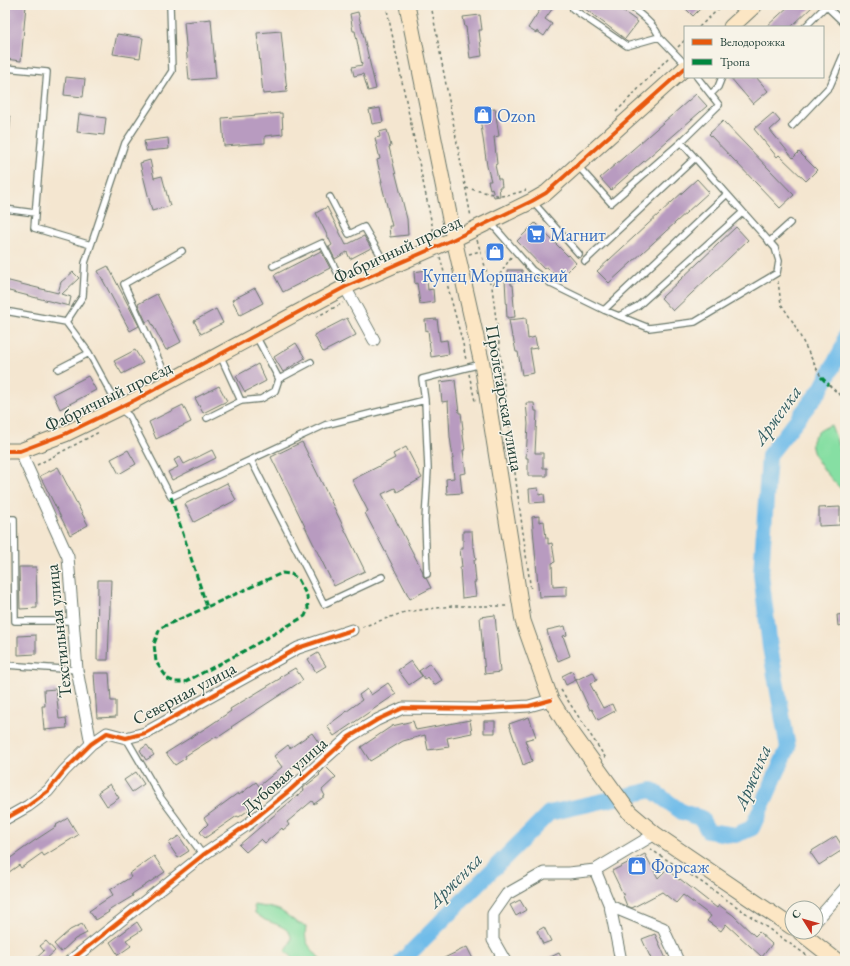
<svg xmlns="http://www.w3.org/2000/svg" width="850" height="966" viewBox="0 0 850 966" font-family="'EB Garamond',serif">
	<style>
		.green { fill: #86dfa3; stroke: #528e6c }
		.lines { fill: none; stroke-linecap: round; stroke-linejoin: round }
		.river { stroke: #6fbce9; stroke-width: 16 }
		.building { fill: #b89bc0 }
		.lane-casing { stroke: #6a786b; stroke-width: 8 }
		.street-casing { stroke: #6a786b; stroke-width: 13 }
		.secondary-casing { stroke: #6a786b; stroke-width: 17 }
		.path { stroke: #6a786b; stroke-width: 1.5; stroke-dasharray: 3 3; stroke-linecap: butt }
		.lane { stroke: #fff; stroke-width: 5.5 }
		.street { stroke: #fff; stroke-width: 11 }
		.secondary { stroke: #fce6c4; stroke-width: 15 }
		.quiet { stroke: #00873e; stroke-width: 3; stroke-dasharray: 6 3; stroke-linecap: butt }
		.cycleway-casing { stroke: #f7f3e8; stroke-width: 6 }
		.cycleway { stroke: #e8590c; stroke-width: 4 }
		.labels { text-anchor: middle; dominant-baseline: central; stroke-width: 3; stroke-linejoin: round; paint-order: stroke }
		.shop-label { font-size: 18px; fill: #366cbe; stroke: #f7f3e8; text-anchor: start }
		.street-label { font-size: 18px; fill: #1f3d34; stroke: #f7f3e8 }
		.water-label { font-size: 19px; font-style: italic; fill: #335d61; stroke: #f7f3e8 }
	</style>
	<rect width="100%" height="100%" fill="#f7f3e8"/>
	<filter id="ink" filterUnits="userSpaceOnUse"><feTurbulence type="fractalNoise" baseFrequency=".025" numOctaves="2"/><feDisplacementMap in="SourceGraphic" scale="8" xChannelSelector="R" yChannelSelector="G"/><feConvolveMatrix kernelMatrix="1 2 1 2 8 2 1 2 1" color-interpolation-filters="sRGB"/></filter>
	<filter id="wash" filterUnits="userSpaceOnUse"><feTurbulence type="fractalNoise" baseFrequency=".012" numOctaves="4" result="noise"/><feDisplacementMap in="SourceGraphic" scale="16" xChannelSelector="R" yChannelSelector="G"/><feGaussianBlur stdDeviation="0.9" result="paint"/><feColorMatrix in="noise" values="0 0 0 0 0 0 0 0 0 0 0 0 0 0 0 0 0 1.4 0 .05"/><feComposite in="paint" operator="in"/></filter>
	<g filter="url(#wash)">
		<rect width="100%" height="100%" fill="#f4e6d0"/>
		<!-- green -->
		<path class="green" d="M831 425 836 438 842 461 845 463V490L840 488C830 477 802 450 815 435 819 430 826 427 831 425Z
			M254 905C262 907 272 907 279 910 289 915 295 924 306 926 303 947 312 946 321 961H293L290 955 285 951C288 949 288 947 290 943 296 929 275 924 265 920 262 918 258 915 255 913Z"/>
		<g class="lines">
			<!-- river -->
			<path class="river" d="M402 961 549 813 652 790 682 812 701 818 708 831 735 835 752 828 788 748 770 647 761 574 769 455 821 389 844 345 845 336"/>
		</g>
		<g id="blocks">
			<!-- building -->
			<path class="building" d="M5 5H26L21 61 5 59Z
				M543 5H555L545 19 552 24 544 36 537 31 536 33 528 28Z
				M580 5H615L638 22 625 39Z
				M682 5H704L693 16Z
				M790 5H814L791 27H766Z
				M358 12 376 89 368 91 363 74 354 76 352 67 362 65 355 31H353L350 14Z
				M480 15 482 30H479L482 56 470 58 466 27H465L463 17Z
				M211 19 216 78 189 80 184 22Z
				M281 31 287 92 263 94 257 33Z
				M117 34 143 38 140 58 113 54Z
				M66 77 85 79 83 97 64 95Z
				M730 77H756L768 91 753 104Z
				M696 94 707 106 611 190 600 178Z
				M380 108 383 122 372 124 369 110Z
				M495 109 499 136 494 137 497 164 495 165 498 179H501L502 187H499L500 196 494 197 492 188 490 189 488 181H491L487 166 479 111Z
				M282 113 283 134 265 136V143L224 146 222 118Z
				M773 113 780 121 770 130 793 158 799 152 817 170 806 181 779 155 777 157 754 129Z
				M79 114 106 118 104 135 77 132Z
				M723 121 794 195 780 208 709 134Z
				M387 130 391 146 389 147 407 219 408 235 390 237 389 226H392L381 182H382L377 160 380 159 375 138 380 137 379 132Z
				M168 138 169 149 146 151 144 141Z
				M150 160 154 178 162 176 170 206 152 211 140 163Z
				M697 179 709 192 609 283 597 271Z
				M327 207 346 245 364 236 371 248 350 259 347 252 335 259 329 247 332 245 316 213Z
				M535 223 568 256 569 255 576 263 559 280 547 267 544 269 517 241Z
				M736 227 748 240 673 311 661 298Z
				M487 252a8 8 0 1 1 16 0a8 8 0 1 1-16 0Z
				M321 251 330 268 283 292 274 275Z
				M108 266 139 326 130 331 98 271Z
				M426 270 428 290 433 289 434 302 420 304 417 283 415 284 414 272Z
				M507 270H522V282H511V285H513L514 295H513L515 317 507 318 505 279 508 278Z
				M73 272 79 278 62 294 71 297 69 306 5 290V280L58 293 61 282Z
				M255 288 263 303 240 315 232 300Z
				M157 294 181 342 166 350 150 320 146 322 138 304Z
				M216 309 223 323 201 334 194 321Z
				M347 318 356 335 323 352 314 335Z
				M526 318 528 339 535 337 537 348 530 349 534 373 522 375 518 352H516L513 337H512L509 320Z
				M437 319 440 341 447 340 449 354 431 357 428 330 426 331 425 320Z
				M296 343 305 358 283 372 274 357Z
				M135 350 143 363 122 374 114 361Z
				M258 364 266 381 245 392 236 376Z
				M88 376 96 390 60 409 53 394Z
				M455 380 459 413H461L463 429H462L465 450H463L466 473 460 474 462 493 447 494 446 479 454 478 452 459 453 458 450 437 448 401 442 402 440 382Z
				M219 386 227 401 203 413 195 398Z
				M526 403H534L535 411H537L535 453H543V468H547V476H528V458H526L528 424Z
				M183 405 191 422 156 439 149 422Z
				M302 442 365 571 334 586 271 457Z
				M406 447 422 478 397 492 395 488 382 494 423 572V576L426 578 431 588 410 599 365 513 368 511 352 480 395 458 393 454Z
				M128 450 136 464 119 474 111 459Z
				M212 450 216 458 172 480 168 472 178 467 174 460 180 457 184 464Z
				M58 467 88 525 70 535 40 476Z
				M227 483 236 500 194 522 185 504Z
				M538 488 539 495 544 494 545 502 530 503 529 489Z
				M840 507V525L819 526V508Z
				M539 516V522L544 521 546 538H548V544L552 543 555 562 552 563 553 587 567 586V596L539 597 532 517Z
				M463 531H472L473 547H474L476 560H474L476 582H474L476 596 462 598 460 567H462L460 549H463Z
				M19 567H36L37 608 20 609Z
				M98 580H111L108 660H97Z
				M845 614V625L838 626 837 615Z
				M495 615 500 672 485 674 480 617Z
				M565 626 567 635 563 636 570 656 558 661 549 639 547 630Z
				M36 635V654L18 655V636Z
				M318 653 326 666 316 672 308 659Z
				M411 661 422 676 409 685 398 670Z
				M430 663 442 680 434 685 428 677 425 679 419 671Z
				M295 668 303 680 231 727 232 728 217 738V736L185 756 186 758 175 765 166 753 209 726 231 711 230 709 281 678 280 677Z
				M572 671 576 680 566 685 562 676Z
				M593 672 597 680 590 684 603 708 612 704 615 711 598 720 592 709 590 710 576 680Z
				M94 673H109L111 701H116V717L97 718Z
				M388 683 396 694 334 736 327 726 362 700 359 695 367 689 371 695Z
				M56 689 59 719 66 718 67 728 44 730 42 706H45L44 690Z
				M529 717 536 737 525 740 532 761 523 765 509 724Z
				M470 720 472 733 447 738 449 747 428 750 425 735 403 741 370 761 361 747 392 726 413 721 416 730Z
				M484 721H495V733H484Z
				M312 733 321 746 279 778 281 780 247 806 250 809 239 817 237 816 205 838 200 832 208 824 204 818 238 793 239 795 256 782 259 786 282 767 274 756 288 745 290 748Z
				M147 745 154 755 146 760 140 750Z
				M326 767 336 777 322 790 325 796 314 804 312 801 287 822 289 825 283 830 282 828 265 843 261 839 246 852 239 845 304 790 303 788 320 775 319 774Z
				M136 772 144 784 132 792 124 780Z
				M110 784 119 798 107 806 98 792Z
				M68 818 78 835 44 856 42 853 21 868 19 865 5 875V862L34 841 57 826 56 825Z
				M179 836 189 851 178 858 168 843Z
				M836 836 844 849 819 865 810 852Z
				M645 854 658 878 667 869 679 880 680 879 717 908 719 905 733 915 755 936 759 932 772 944 762 957 726 924 721 931 707 921 711 916 683 895 676 903 662 892 632 908 627 906 623 896H624L612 871Z
				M154 856 165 872 132 894 133 896 108 911 109 912 96 920 89 911 113 895 110 890 131 877 129 874Z
				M520 900 526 910 516 916 510 905Z
				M137 922 142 930 126 940 131 946 118 955 110 942Z
				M82 924 87 933 75 939 61 952 54 944 70 930Z
				M544 927 551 941 543 944 537 931Z
				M655 934 667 961H652L642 939Z
				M46 941 55 951 44 961H33L44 951 40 946Z
				M467 947 474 961H438Z
				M559 953 563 961H542Z"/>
		</g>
	</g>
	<g filter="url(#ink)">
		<use href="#blocks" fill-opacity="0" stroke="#6a786b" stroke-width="1"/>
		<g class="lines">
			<defs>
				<path id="lane" d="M628 5C638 12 656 25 659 37L685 64
					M825 5 845 24
					M573 9 627 46 659 37
					M805 27 826 6
					M5 68 47 72 34 228 91 245
					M711 94 718 87 722 77
					M5 119H7L5 142
					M792 126 830 86 845 51
					M578 166 611 203 681 142
					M330 197 349 234 364 227 388 268
					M532 201 579 254
					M5 209 35 213
					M491 223 532 270 553 285 604 310 649 328 695 322 777 273 779 261 775 248 681 142 719 105 697 77
					M769 242 790 223
					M585 261 695 158
					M273 266 322 243 345 287
					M604 310 727 194
					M5 311 66 322 83 296 85 263 125 143 172 71 170 5
					M619 316 638 306 743 212
					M66 322 89 353 119 408 129 416 171 497 325 425 425 400 422 379 481 364
					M256 336 279 379
					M220 355 241 401
					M58 369 89 353
					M168 380 124 284 182 251
					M425 400 428 469 425 521 427 574
					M207 418 241 401 261 399 275 391 279 379 311 362
					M251 460 324 604 382 577
					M5 519H14L15 621H73
					M5 665 77 670
					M126 738 161 798 203 855"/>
				<path id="street" d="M345 287 374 340
					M20 451 68 557 77 670 91 744
					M5 819 28 806 48 791 64 771 91 744 107 733 126 738 145 733 298 648 352 630
					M610 906 663 928 678 961
					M816 921 845 888
					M70 961 203 855 247 825 289 791 349 737 377 720 403 708 480 709 529 706 551 700
					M505 961 493 940V914L507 894 544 873H569L595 870
					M621 961 610 906 595 870 655 834"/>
				<path id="secondary" d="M407 5 454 239 482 364 523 621 551 700 567 726 629 812 655 834 792 927
					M731 27 755 5
					M5 451H20L65 434 135 400 345 287 454 239 532 201 546 193 685 68
					M800 932 837 961"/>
			</defs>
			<!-- lane casing -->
			<use href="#lane" class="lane-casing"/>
			<!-- street casing -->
			<use href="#street" class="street-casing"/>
			<!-- secondary casing -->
			<use href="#secondary" class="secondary-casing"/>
			<!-- path -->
			<path class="path" d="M386 5 434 234
				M431 5 471 217
				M699 27 723 5
				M678 47 685 40
				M616 112 669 57
				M466 188 501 196 517 193 526 190
				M477 240 491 286
				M469 254 481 251
				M440 257 463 344 466 360
				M511 257 492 287 517 489 531 591
				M778 281 781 304 793 322 821 377
				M316 317 343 303
				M469 374 475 401
				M829 385 843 398 845 399
				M37 465 99 432
				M362 627 405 612 452 606H509
				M561 690 607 760
				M650 849 694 877 815 961"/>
			<!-- lane -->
			<use href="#lane" class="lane"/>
			<!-- street -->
			<use href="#street" class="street"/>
			<!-- secondary -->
			<use href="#secondary" class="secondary"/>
			<!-- quiet -->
			<path class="quiet" d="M821 377 829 385
				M171 497 207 607 282 573 291 574 298 579 307 596 308 609 305 616 244 651 185 682H175L168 679 156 662 154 644 160 628 207 607"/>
			<defs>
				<path id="cycleway" d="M5 451H20L65 434 135 400 345 287 454 239 532 201 546 193 685 68
					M5 819 28 806 48 791 64 771 91 744 107 733 126 738 145 733 298 648 352 630
					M70 961 203 855 247 825 289 791 349 737 377 720 403 708 480 709 529 706 551 700"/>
			</defs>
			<!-- cycleway casing -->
			<use href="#cycleway" class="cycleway-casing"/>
			<!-- cycleway -->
			<use href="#cycleway" class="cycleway"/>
		</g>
	</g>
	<!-- icons -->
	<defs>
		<symbol id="shop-square" viewBox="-11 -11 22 22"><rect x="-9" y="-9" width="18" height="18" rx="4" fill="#3f7fe0" stroke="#f7f3e8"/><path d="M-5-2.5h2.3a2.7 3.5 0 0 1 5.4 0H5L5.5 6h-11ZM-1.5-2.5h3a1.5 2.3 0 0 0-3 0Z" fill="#fff"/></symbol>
		<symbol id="supermarket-square" viewBox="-11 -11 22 22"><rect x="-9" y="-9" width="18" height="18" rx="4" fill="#3f7fe0" stroke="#f7f3e8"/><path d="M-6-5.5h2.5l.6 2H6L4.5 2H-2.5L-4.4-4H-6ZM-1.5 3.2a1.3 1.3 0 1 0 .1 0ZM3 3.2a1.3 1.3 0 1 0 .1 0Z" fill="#fff"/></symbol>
	</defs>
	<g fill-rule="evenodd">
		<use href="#shop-square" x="472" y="104" width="22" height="22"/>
		<use href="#supermarket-square" x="525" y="223" width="22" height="22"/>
		<use href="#shop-square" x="484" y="241" width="22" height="22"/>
		<use href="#shop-square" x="626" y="855" width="22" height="22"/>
	</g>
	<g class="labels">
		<!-- shop labels -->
		<g class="shop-label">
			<text x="497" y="115">Ozon</text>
			<text x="550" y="234">Магнит</text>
			<text x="495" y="275" text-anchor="middle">Купец Моршанский</text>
			<text x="651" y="866">Форсаж</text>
		</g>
		<!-- street labels -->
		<g class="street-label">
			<text transform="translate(397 249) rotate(-25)">Фабричный проезд</text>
			<text transform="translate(108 396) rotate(-26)">Фабричный проезд</text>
			<text transform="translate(505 398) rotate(80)">Пролетарская улица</text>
			<text transform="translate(58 631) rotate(-96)">Техстильная улица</text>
			<text transform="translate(184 693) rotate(-28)">Северная улица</text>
			<text transform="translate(284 775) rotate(-41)">Дубовая улица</text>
		</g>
		<!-- water labels -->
		<g class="water-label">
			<text transform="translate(777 415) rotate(-54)">Арженка</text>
			<text transform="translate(752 777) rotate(-67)">Арженка</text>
			<text transform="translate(455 880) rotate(-45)">Арженка</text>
		</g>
	</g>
	<!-- margin -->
	<rect width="850" height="966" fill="none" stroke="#f7f3e8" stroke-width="20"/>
	<!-- legend -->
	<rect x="684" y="26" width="140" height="52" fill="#f7f3e8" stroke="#a1aaa0"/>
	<rect x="692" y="39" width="20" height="6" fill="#e8590c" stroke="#a1aaa0"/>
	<text x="720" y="46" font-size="12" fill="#1f3d34">Велодорожка</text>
	<rect x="692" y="59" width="20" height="6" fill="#00873e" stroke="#a1aaa0"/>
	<text x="720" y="66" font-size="12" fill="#1f3d34">Тропа</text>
	<!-- north arrow -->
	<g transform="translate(804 920) rotate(307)"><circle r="19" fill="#f7f3e8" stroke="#a1aaa0"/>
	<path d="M0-3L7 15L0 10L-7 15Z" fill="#c8321e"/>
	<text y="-6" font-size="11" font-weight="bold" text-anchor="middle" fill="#1f3d34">С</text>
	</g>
</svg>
